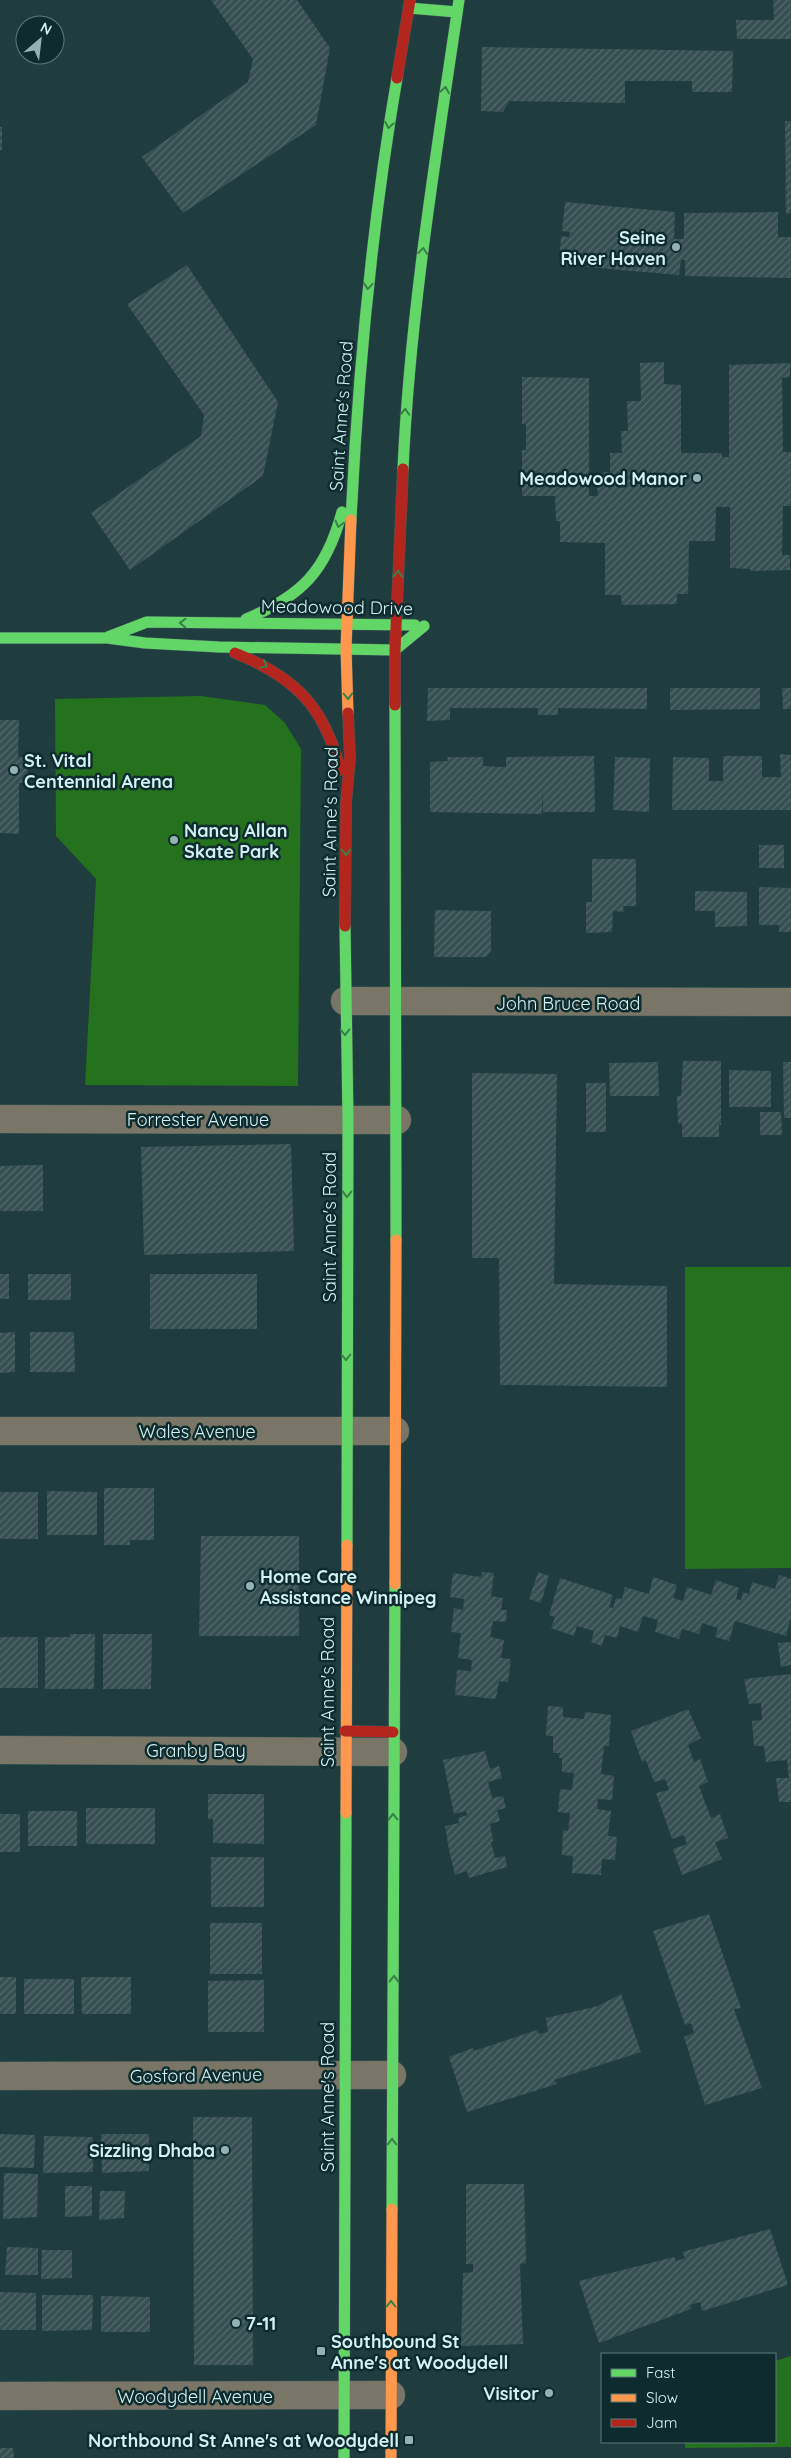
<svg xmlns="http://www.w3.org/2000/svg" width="791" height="2458" viewBox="0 0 791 2458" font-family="Quicksand,sans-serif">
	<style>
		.green { fill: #25721e }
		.building { fill: url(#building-hatch) }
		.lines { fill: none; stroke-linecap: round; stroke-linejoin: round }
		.street-casing { stroke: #425a5c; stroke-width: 29 }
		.fast-casing { stroke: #425a5c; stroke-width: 12 }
		.slow-casing { stroke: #425a5c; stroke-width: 12 }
		.jam-casing { stroke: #425a5c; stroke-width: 12 }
		.street { stroke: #797567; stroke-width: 28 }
		.fast { stroke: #63d668; stroke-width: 11 }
		.slow { stroke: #ff974d; stroke-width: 11 }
		.jam { stroke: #b3261e; stroke-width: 11 }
		.oneway { stroke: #38804a }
		.poi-dot { fill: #93b2b4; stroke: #0e2b2d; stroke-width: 2 }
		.labels { text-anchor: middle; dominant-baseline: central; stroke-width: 5; stroke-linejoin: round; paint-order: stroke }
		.poi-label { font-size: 18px; font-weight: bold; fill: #d1f1f3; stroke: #0e2b2d; text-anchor: end }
		.street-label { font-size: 18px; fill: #d1f1f3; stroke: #0e2b2d }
	</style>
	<defs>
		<pattern id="building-hatch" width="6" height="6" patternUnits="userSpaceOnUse" patternTransform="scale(1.25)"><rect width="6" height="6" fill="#365052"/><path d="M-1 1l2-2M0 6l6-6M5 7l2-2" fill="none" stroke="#526a6b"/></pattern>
	</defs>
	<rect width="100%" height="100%" fill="#1f3c3e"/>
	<!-- green -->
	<path class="green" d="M201 696 265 705 285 723 301 749 298 1086 85 1085 96 879 56 836 55 699Z
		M685 1267H791V1568L685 1569Z
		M791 2356V2447L685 2448V2442H775V2361Z"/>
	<!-- building -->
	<path class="building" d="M211 0H297L330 48 316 125 183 213 142 157 248 82 253 59Z
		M773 0H791V39H737L736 20H774Z
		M482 47 733 51 732 92H692V81H625V103L509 101 503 112 481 111Z
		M785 121H791V213L786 214Z
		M0 127H2V150H0Z
		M565 202 675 212 674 239H684V213L778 212V237H791V278L685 276V260H681L679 275 587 267 588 256 572 254 570 266 559 265 561 236 569 237 570 232 562 231Z
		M187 265 278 402 263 476 130 570 91 513 201 436 204 415 127 304Z
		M664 362V384L681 385V453H722V457H729V365L790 363V377L782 378 783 452H791V506H783L782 555H790V570L751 571 750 569 730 568V507H716L715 541H689L688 594H677V604L622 605 621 595H605V543L560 542V521H556L555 496H522V450H526V424H522V377L589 378V496H598L597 485H603V472H610V453H622L621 431H628L627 401H641L640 363Z
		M428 688H647V709L558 708V715H538V708H450V720L427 721Z
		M670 688H760V709L670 710Z
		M782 688H791V709H783Z
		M0 720H19L18 757H28L27 783H19V834L0 833Z
		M780 754 791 755V810H672L673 757 709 758V781H723V756H762V777H781Z
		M594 756 595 812H543V785L542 814 430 812V762L448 761 447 757H483V766L506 767V757Z
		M615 757 650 758 649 812 613 810Z
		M759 845H784V868H759Z
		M592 859H636V906H623L624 912 613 911 612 932 586 933V902H592Z
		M759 887 791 888V932H779V925H759Z
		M695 891 747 892V926L715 927V911H695Z
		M435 910 491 911V951L486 957H434Z
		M683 1061H721V1125H719V1137H682V1123L678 1124 677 1096H681Z
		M658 1062 659 1096H610L609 1063Z
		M783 1062H791V1118H784Z
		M729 1070 771 1071V1107H729Z
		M472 1073 557 1074 554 1284 667 1286V1387L500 1385 499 1258H472Z
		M586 1083H606V1132H586Z
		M760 1112H781L782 1135H760Z
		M291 1144 294 1251 144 1255 141 1147Z
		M34 1165H43V1211H0V1166Z
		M0 1274H9V1299H0Z
		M28 1274H71V1300H28Z
		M150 1274H257V1329H150Z
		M15 1332V1372L0 1373V1333Z
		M30 1332H74L75 1372H30Z
		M104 1488H154V1540H130V1545H104Z
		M47 1491 97 1492V1535H47Z
		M0 1492H38V1539H0Z
		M201 1536H299V1636H199Z
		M482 1572 494 1573 491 1596 503 1598 501 1610H507L506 1622 493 1621 490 1637 504 1640 501 1658 511 1659 508 1682 499 1681 496 1699 455 1695 457 1670 471 1671 472 1660 458 1658 461 1633 451 1632 454 1608 463 1610 464 1599 450 1597 453 1573 481 1577Z
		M538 1572 549 1576 541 1603 529 1599Z
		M779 1575 791 1579V1618L786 1636 735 1621 729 1641 715 1637 718 1628 702 1623 699 1634 682 1629 679 1639 655 1632 658 1620 643 1616 638 1632 620 1626 617 1638 605 1635 602 1646 591 1642 594 1631 577 1626 574 1636 551 1628 555 1617 549 1615 560 1578 613 1595 609 1607 613 1608 616 1598 622 1599 625 1587 649 1594 653 1577 677 1585 673 1598 683 1601 687 1587 711 1595 716 1580 739 1588 736 1599 741 1600 743 1592 749 1594 752 1582 775 1589Z
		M70 1634H95L94 1689H45V1637H70Z
		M103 1634H152L151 1689H103Z
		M0 1637H38V1688H0Z
		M791 1642V1665L781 1667 778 1643Z
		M791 1674V1802H779L776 1778H789L787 1760 766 1762 764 1746H754L752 1721 762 1720 761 1703 749 1704 744 1679Z
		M548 1706 563 1707V1717L584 1719 585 1712 611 1715 609 1746H604L601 1774 614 1776 612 1800 598 1799 597 1809 611 1811 608 1836 617 1837 615 1860 602 1859 601 1875 572 1873 573 1856 562 1855 563 1830 568 1831 570 1813 558 1812 560 1789 572 1790 574 1773 562 1772V1758H559L560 1753H553V1736H546Z
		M688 1709 701 1738 688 1745 694 1762 700 1759 708 1782 699 1786 711 1818 720 1814 728 1838 715 1842 722 1859 682 1875 673 1849 687 1844 684 1835 672 1839 656 1793 669 1790 665 1779 654 1782 646 1760 642 1762 631 1731Z
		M485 1751 490 1769 499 1766 502 1778 488 1782 492 1798 503 1796 506 1808 497 1810 500 1821 490 1824 493 1841 491 1842 495 1858 505 1856 507 1867 469 1878 467 1871 455 1875 449 1850 445 1826 459 1823 458 1818 467 1815 466 1811 454 1814 443 1760Z
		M208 1794H264V1844L213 1843V1819H208Z
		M86 1808H155V1844H86Z
		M28 1811H77V1846H28Z
		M0 1814H20V1852H0Z
		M211 1857H264V1907H211Z
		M709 1914 741 2008 734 2009 762 2088 705 2105 684 2037 694 2033 691 2023 685 2025 653 1931Z
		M210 1923H262V1974H210Z
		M0 1977H16V2014H0Z
		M81 1977H131V2014H82Z
		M24 1979H74V2014H24Z
		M264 1980V2032H208V1981Z
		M621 1994 641 2052 554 2080 557 2084 467 2112 449 2057 473 2048 474 2051 537 2030 539 2034 548 2032 546 2018 598 2006Z
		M193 2117H252L253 2365H194Z
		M0 2134 35 2135 34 2168 0 2167Z
		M101 2134H149V2171L102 2173Z
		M44 2136 93 2137V2172L43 2173Z
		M4 2173 38 2174 37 2217 3 2219Z
		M466 2184H524L526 2263 520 2264 523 2344 461 2346 463 2273 473 2272V2264H466Z
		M65 2186H92V2216L65 2217Z
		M100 2191H125L124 2218 99 2220Z
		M770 2229 788 2285 702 2311 700 2302 690 2305 691 2309 599 2343 579 2281 674 2257 676 2261 685 2258 682 2252Z
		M7 2247 38 2248V2275H5Z
		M42 2250H72V2278L41 2279Z
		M0 2292 36 2293V2330H0Z
		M42 2295H93L92 2330 42 2331Z
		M101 2296 150 2297V2332H101Z
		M0 2448H13L14 2458H0Z"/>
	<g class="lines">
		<defs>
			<path id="street" d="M345 1001 791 1002
				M0 1119 397 1120
				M0 1431H395
				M0 1750 393 1752
				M0 2076 392 2075
				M0 2396 391 2395"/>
			<path id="fast" d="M409 8 457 12
				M403 469C410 312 436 156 459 0
				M351 520C358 372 372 224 397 78
				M246 619C302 596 326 571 342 512
				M108 637 147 622 415 625
				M0 638H107L145 643 219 647 395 650 424 626
				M395 705 396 1240
				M345 926 348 1119 347 1545
				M392 2209 395 1584
				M344 2458 346 1813"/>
			<path id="slow" d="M348 713 346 648 351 520
				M395 1584 396 1240
				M346 1813 347 1545
				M391 2458 392 2209"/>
			<path id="jam" d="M397 78 410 0
				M235 653C295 677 325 707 340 770
				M395 705V650L403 469
				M345 926 346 803 350 758 348 713
				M345 1731 393 1732"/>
		</defs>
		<!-- street casing -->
		<use href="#street" class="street-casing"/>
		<!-- fast casing -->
		<use href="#fast" class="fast-casing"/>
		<!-- slow casing -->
		<use href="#slow" class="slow-casing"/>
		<!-- jam casing -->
		<use href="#jam" class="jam-casing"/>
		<!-- street -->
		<use href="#street" class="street"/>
		<!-- fast -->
		<use href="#fast" class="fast"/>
		<!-- slow -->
		<use href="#slow" class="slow"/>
		<!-- jam -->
		<use href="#jam" class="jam"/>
	</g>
	<!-- one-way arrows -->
	<defs><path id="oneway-chevron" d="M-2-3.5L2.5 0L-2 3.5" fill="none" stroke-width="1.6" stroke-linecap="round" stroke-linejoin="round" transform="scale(1.25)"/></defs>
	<g class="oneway">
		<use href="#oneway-chevron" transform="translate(445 90) rotate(-81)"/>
		<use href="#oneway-chevron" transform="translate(389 125) rotate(100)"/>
		<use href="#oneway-chevron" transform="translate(423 251) rotate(-83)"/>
		<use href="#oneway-chevron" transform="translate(368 286) rotate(95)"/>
		<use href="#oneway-chevron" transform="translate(405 412) rotate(-87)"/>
		<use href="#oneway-chevron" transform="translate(339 524) rotate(105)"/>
		<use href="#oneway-chevron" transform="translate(398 574) rotate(-88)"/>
		<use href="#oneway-chevron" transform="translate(183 623) rotate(-178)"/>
		<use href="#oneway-chevron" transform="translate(264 665) rotate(29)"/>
		<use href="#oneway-chevron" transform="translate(348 696) rotate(88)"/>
		<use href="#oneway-chevron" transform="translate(346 852) rotate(90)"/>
		<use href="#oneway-chevron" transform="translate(345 1032) rotate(89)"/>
		<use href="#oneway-chevron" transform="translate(347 1194) rotate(91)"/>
		<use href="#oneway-chevron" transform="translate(346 1357) rotate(90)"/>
		<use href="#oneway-chevron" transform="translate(393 1817) rotate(-91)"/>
		<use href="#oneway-chevron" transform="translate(394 1979) rotate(-89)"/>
		<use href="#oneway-chevron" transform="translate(392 2142) rotate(-90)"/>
		<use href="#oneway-chevron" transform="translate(391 2304) rotate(-90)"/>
	</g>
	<!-- markers -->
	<g class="poi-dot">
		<circle cx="676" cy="247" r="5"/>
		<circle cx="697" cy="478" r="5"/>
		<circle cx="14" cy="770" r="5"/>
		<circle cx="174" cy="840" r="5"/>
		<circle cx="250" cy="1586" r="5"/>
		<circle cx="225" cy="2150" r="5"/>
		<circle cx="236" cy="2323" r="5"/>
		<rect x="316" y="2346" width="10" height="10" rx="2.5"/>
		<circle cx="549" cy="2393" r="5"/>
		<rect x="404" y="2435" width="10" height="10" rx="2.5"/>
	</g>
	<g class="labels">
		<!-- poi labels -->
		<g class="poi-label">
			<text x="666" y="237">Seine<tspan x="666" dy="21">River Haven</tspan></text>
			<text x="687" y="478">Meadowood Manor</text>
			<text x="24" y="760" text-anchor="start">St. Vital<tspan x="24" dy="21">Centennial Arena</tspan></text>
			<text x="184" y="830" text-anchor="start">Nancy Allan<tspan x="184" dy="21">Skate Park</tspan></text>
			<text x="260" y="1576" text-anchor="start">Home Care<tspan x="260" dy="21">Assistance Winnipeg</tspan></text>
			<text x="215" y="2150">Sizzling Dhaba</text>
			<text x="246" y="2323" text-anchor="start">7-11</text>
			<text x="331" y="2341" text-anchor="start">Southbound St<tspan x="331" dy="21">Anne's at Woodydell</tspan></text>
			<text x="539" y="2393">Visitor</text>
			<text x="399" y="2440">Northbound St Anne's at Woodydell</text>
		</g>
		<!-- street labels -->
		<g class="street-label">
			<text transform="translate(341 416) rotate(-86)">Saint Anne's Road</text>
			<text transform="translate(337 607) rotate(1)">Meadowood Drive</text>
			<text transform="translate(330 822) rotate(-89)">Saint Anne's Road</text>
			<text x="568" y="1003">John Bruce Road</text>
			<text x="198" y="1119">Forrester Avenue</text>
			<text transform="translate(329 1227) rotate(-90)">Saint Anne's Road</text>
			<text x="197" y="1431">Wales Avenue</text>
			<text transform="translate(327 1692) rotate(-90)">Saint Anne's Road</text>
			<text x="196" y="1750">Granby Bay</text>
			<text transform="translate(196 2075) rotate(-1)">Gosford Avenue</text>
			<text transform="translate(327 2097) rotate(-90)">Saint Anne's Road</text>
			<text x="195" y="2396">Woodydell Avenue</text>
		</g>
	</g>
	<!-- legend -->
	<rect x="601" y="2353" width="175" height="90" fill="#0e2b2d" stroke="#5c7a7c"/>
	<rect x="611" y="2369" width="25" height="8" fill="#63d668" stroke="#5c7a7c"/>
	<text x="646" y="2378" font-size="15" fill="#d1f1f3">Fast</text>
	<rect x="611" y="2394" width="25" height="8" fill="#ff974d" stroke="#5c7a7c"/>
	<text x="646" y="2403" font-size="15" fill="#d1f1f3">Slow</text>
	<rect x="611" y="2419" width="25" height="8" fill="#b3261e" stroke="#5c7a7c"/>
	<text x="646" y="2428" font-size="15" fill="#d1f1f3">Jam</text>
	<!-- north arrow -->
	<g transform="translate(40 40) rotate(28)"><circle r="24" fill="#0e2b2d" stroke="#5c7a7c"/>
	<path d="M0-4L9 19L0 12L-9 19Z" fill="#93b2b4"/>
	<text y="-8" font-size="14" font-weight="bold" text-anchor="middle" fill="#d1f1f3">N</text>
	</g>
</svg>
